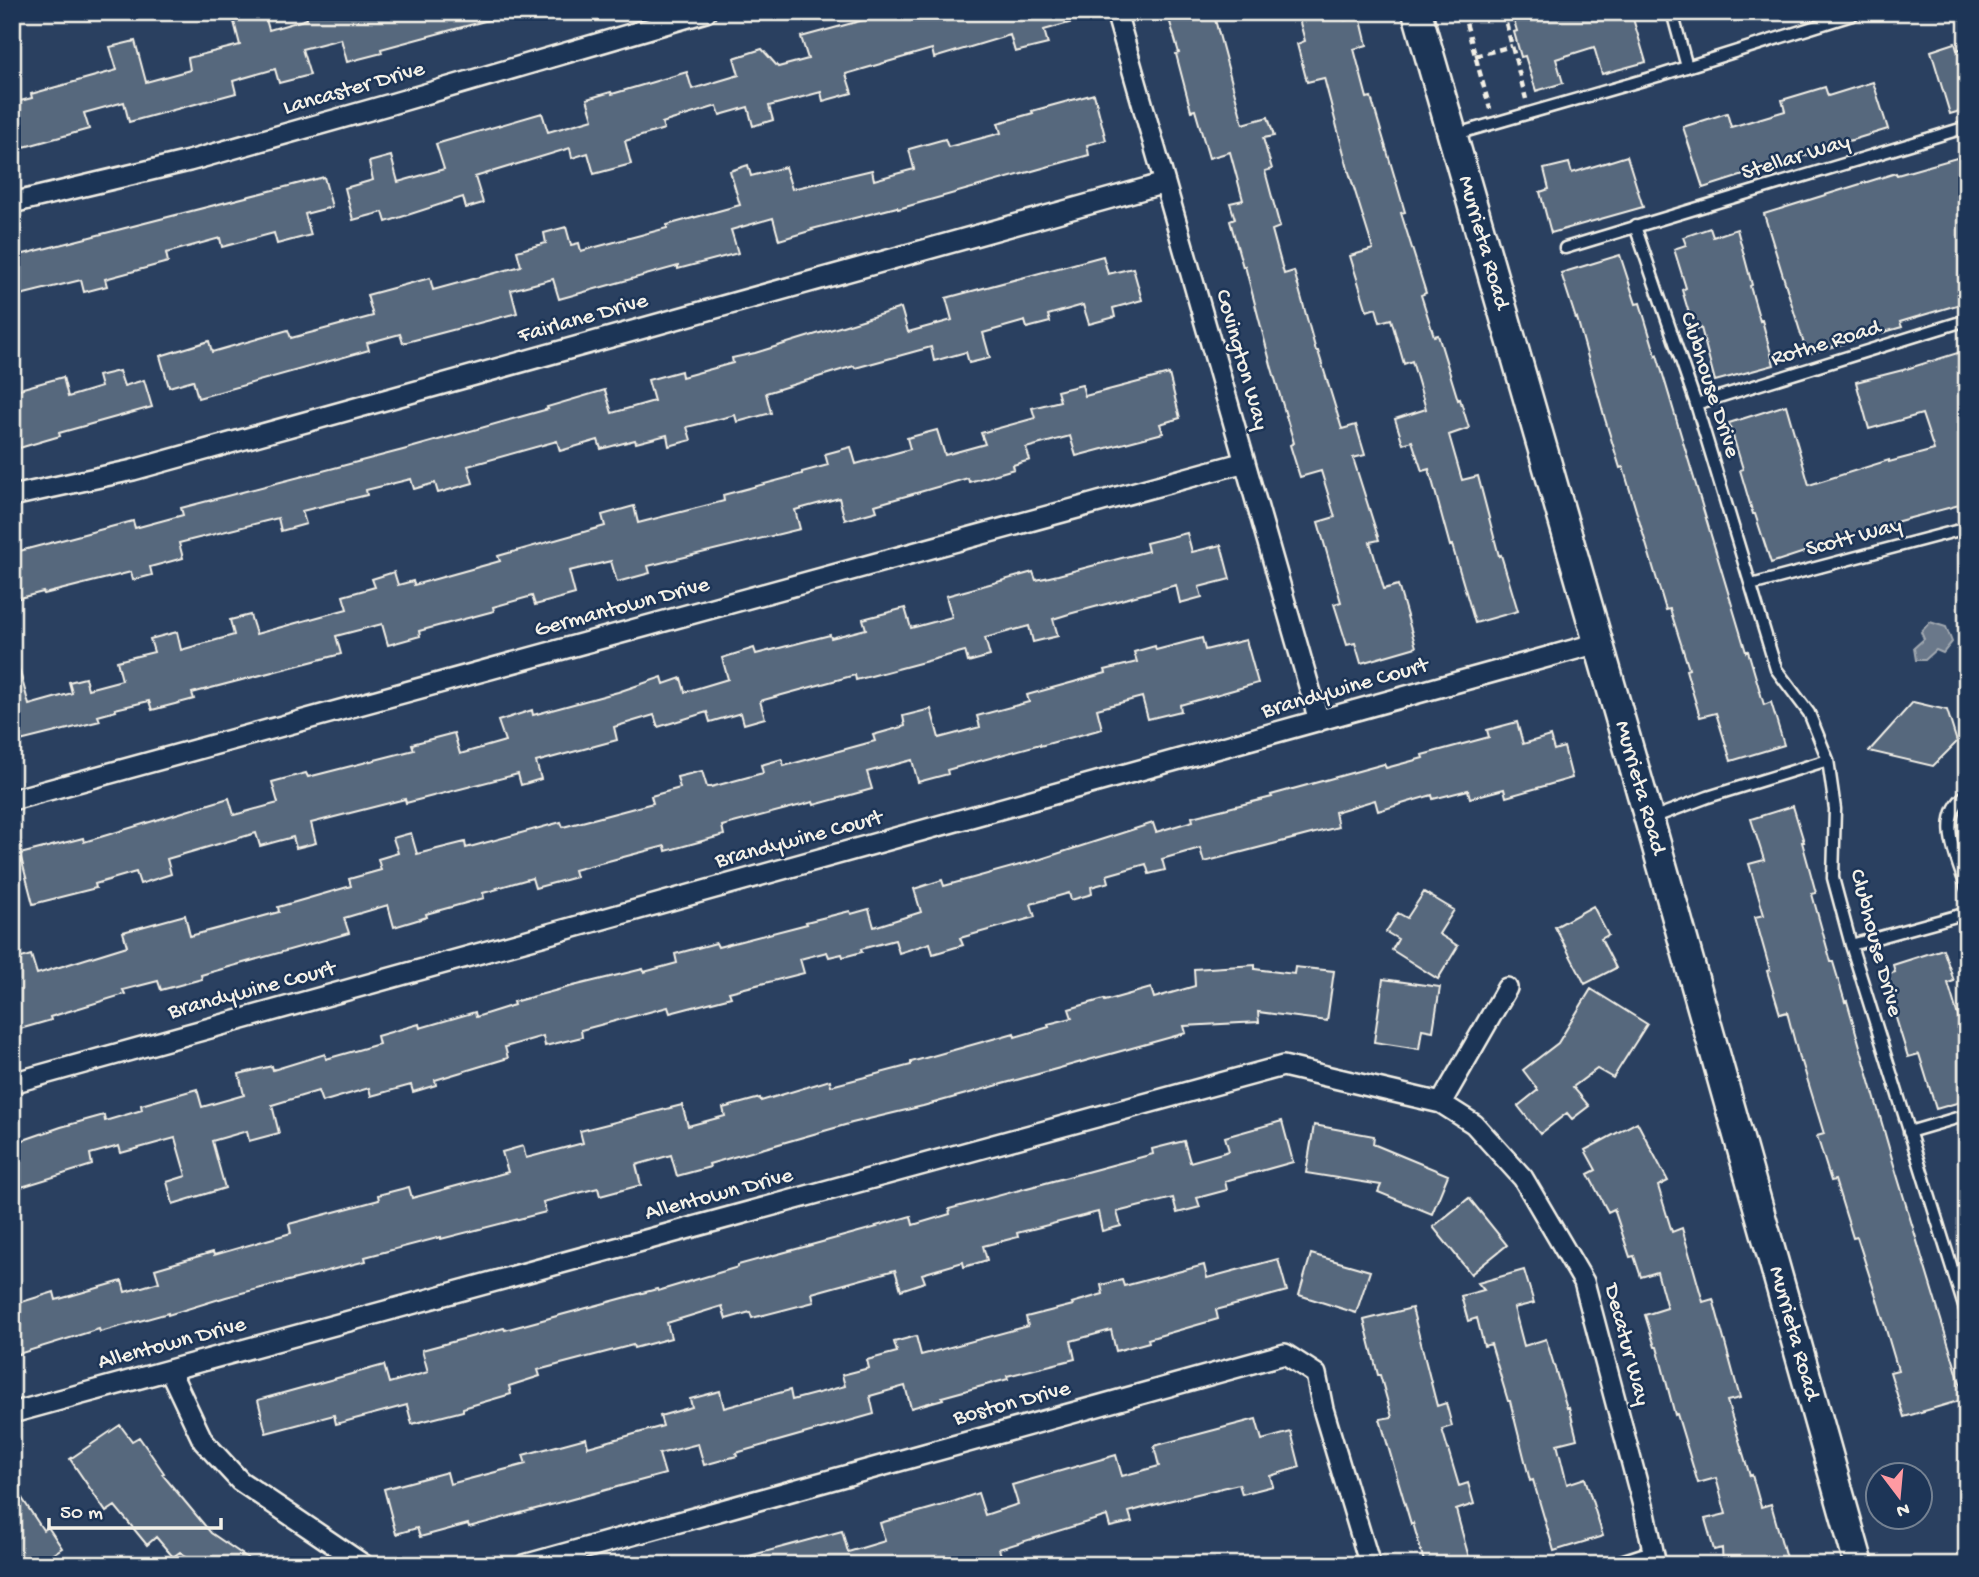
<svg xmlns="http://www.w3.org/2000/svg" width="1979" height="1577" viewBox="0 0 1979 1577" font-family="'Gochi Hand',sans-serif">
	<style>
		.water { fill: #6a788a; stroke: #a1a8b0; stroke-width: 2 }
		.building { fill: #56677d; stroke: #f4f1e8; stroke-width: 2 }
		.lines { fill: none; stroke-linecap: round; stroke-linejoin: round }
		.lane-casing { stroke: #f4f1e8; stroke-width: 15 }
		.street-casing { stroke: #f4f1e8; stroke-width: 24 }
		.secondary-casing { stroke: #f4f1e8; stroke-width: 33 }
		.path { stroke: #f4f1e8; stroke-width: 4.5; stroke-dasharray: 7 5; stroke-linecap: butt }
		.lane { stroke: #1d3557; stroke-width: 10 }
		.street { stroke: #1d3557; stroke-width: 19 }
		.secondary { stroke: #1d3557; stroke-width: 28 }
		.labels { text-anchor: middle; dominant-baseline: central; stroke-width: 5; stroke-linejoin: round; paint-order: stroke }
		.street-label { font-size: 23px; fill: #f4f1e8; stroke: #1d3557 }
	</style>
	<rect width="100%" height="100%" fill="#2a4060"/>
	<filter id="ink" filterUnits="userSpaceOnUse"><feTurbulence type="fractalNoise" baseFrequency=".0143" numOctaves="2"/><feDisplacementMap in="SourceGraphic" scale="14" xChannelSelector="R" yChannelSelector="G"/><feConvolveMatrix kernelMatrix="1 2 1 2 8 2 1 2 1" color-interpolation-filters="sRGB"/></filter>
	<g filter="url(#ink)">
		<!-- water -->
		<path class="water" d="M1930 622 1946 627 1952 642 1943 653 1936 650 1925 660H1916L1914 648 1924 639 1921 632Z"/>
		<!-- building -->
		<path class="building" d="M254 12H264L269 30 307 19 306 12H496V18L381 49 382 53 347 62 341 39 302 49 310 75 279 83 275 69 233 81 236 93 129 122 124 102 84 113 89 129 24 147 12 103 32 98 31 94 117 70 110 47 135 41 146 82 190 70 188 58 240 45 233 18Z
			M893 12H1086L1087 18 1044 30 1048 44 1015 52 1010 35 934 58 932 49 846 74 852 93 823 101 821 92 769 106 773 120 753 126 748 107 720 115 717 106 662 123 664 129 625 141 631 164 594 174 588 153 572 158 570 148 475 177 483 203 466 208 463 197 386 222 383 212 353 220 345 188 373 180 369 162 391 156 398 182 444 169 436 144 542 113 548 132 593 119 587 99 611 92 612 94 687 72 692 89 739 75 734 58 762 49 778 67 808 59 801 37Z
			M1167 12H1213L1243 124 1268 117 1274 136 1263 138 1272 169 1265 171 1280 227 1272 230 1284 274 1294 271 1316 351H1318L1342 429 1356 425 1365 455 1353 458 1379 540 1370 542 1384 589 1398 585 1416 647 1361 663 1355 643 1347 645 1334 604 1341 602 1318 522 1335 517 1321 471 1300 477 1290 445 1294 443 1271 365 1245 266 1243 267 1230 221 1235 219 1230 203 1243 200 1230 152 1209 158 1195 110 1191 111 1176 54 1179 53Z
			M1297 12H1343L1345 20 1360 16 1367 45 1354 49 1367 98 1371 97 1405 212 1401 213 1426 293 1421 295 1434 336 1438 335 1458 400 1460 399 1469 428 1449 435 1462 480 1478 476 1499 556 1501 555 1518 611 1475 623 1452 545 1450 546 1429 469 1422 471 1412 441 1403 444 1395 419 1426 409 1412 361 1404 364 1391 319 1380 322 1376 308 1367 311 1350 256 1373 249 1348 169 1324 78 1307 82 1297 44 1305 41Z
			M1545 12H1631L1646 62 1602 74 1594 47 1556 59 1563 83 1536 91 1525 56 1521 57 1514 32 1517 31 1514 21Z
			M1955 43 1957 50 1967 47V109L1950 114 1931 51Z
			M1873 82 1888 129 1842 143V145L1746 173 1747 174 1703 188 1683 127 1727 113 1731 127 1785 111 1782 100 1825 87 1828 96Z
			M1094 94 1106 140 1087 145 1089 155 898 209 897 207 812 229 813 230 779 240 773 218 731 230 738 253 678 269V266L559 299 553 279 511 290 517 313 403 343 400 334 367 343 369 350 198 398 193 380 169 387 160 356 209 341 212 352 288 330 291 338 373 316 367 295 430 278 433 290 521 266 517 251 546 243 544 233 566 227 571 245 579 243 581 251 667 228V225L740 205 730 171 748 165 751 176 785 167 792 189 872 170 874 180 914 169 909 149 945 139 948 147 1001 133 998 123 1033 113 1032 111Z
			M1967 155V302L1900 322 1902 327 1807 354 1764 214 1896 173 1897 175Z
			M1627 156 1643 207 1551 233 1540 192 1549 189 1544 169 1569 163 1572 173Z
			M324 177 332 207 305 214 311 235 277 244 274 233 222 247 220 238 166 253 168 262 105 279 107 286 84 292 81 280 12 297V257Z
			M1710 228 1713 237 1737 229 1752 285 1750 286 1760 321 1762 320 1774 365 1715 381 1701 328 1694 330 1682 290 1686 288 1674 249 1686 245 1683 237Z
			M1620 255 1636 304 1640 303 1656 356 1657 355 1746 652 1748 651 1764 705 1771 702 1784 745 1731 761 1716 713 1700 717 1686 670 1689 669 1670 609 1666 610 1623 467 1620 468 1605 419 1577 318 1576 319 1561 273Z
			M1103 256 1108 274 1133 268 1142 300 1113 308 1115 317 1089 324 1083 305 1048 315 1050 322 1027 328 1025 321 983 333 990 358 969 363 966 352 934 361 931 347 855 368 854 366 766 393 771 413 737 422 735 415 687 427 691 440 669 446 667 435 636 443 635 440 601 449 598 440 560 451 557 441 468 466 473 483 438 493 435 483 414 489 411 479 366 490 367 495 302 511 306 524 281 531 278 518 179 543 183 558 150 567 152 575 133 580 131 572 44 594 43 592 12 600V553L133 521 135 528 183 515 181 508 403 450 548 409 547 407 605 390 612 413 654 401 648 380 681 371 682 377 733 363 732 358 755 353 901 308 908 332 952 320 946 298Z
			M1967 350V503L1899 521 1771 563 1755 514H1753L1740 470 1743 469 1729 423 1786 405 1809 485 1889 460V462L1934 450 1922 414 1869 429 1856 382 1903 370Z
			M119 371 124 386 144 380 152 407 59 433 60 436 16 449 12 436V391L63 377 68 397 101 387 98 376Z
			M1169 374 1180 418 1160 424 1163 433 1076 456 1070 436 1026 448 1030 460 1013 465 1014 469 969 482 968 478 875 505 877 511 845 520 839 498 795 510 800 529 648 566 650 573 617 582 611 561 569 571 575 594 535 605 532 596 493 607 494 611 419 631 420 636 388 645 382 624 336 636 341 654 192 693 194 699 152 710 149 701 115 709 116 711 98 716 100 721 12 743V666L18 665 29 705 72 693 69 682 85 678 88 689 122 680 117 661 154 652 150 639 177 632 181 650 234 635 230 620 250 615 256 634 347 609 343 596 375 587 372 579 394 572 398 585 413 581 414 585 500 561 498 556 605 526 602 515 634 506 638 523 724 501 723 495 802 474V472L828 465 825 454 851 447 856 464 910 449 907 438 937 430 945 455 985 444 981 433 1035 418 1032 408 1060 401 1057 391 1082 385 1085 396Z
			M1187 533 1192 552 1221 545 1230 579 1199 587 1202 597 1180 603 1176 585 1069 614 1053 619 1058 636 1033 642 1029 626 985 638 990 656 968 662 965 651 856 680 855 675 760 701 765 718 744 724 741 713 710 722 707 712 658 727 654 715 614 727 617 740 536 762 541 779 521 785 518 774 406 803 405 799 311 823 316 843 296 848 293 837 260 846 256 833 167 859 171 874 140 884 136 872 95 884 96 888 33 904 20 854 83 838 84 842 229 798 234 815 278 803 272 782 306 773 308 777 414 750 412 744 454 733 460 754 505 741 498 721 532 710 533 715 618 692 662 677 664 684 681 678 685 692 728 679 722 658 754 648 756 654 830 635 831 638 866 629 863 619 905 608 911 628 952 617 946 596 1033 572 1036 580 1058 575 1148 551 1146 543Z
			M1202 638 1205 650 1246 640 1258 683 1180 705 1181 711 1148 719 1142 697 1097 709 1102 729 1040 746V744L947 770 948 774 918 782 912 760 867 772 872 789 814 805 813 802 722 826 724 835 666 851 665 846 574 870 576 877 535 888 532 878 497 888 498 889 483 893 484 898 426 914 427 917 394 927 388 905 344 918 349 933 201 975 202 979 161 990 158 981 123 990 125 994 50 1017 51 1020 20 1029 12 1005V961L31 955 37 974 127 946 123 932 185 915 190 936 279 912 278 907 351 886 349 879 381 870 378 859 398 853 393 838 411 833 417 854 465 842 466 848 561 822 563 827 653 803 651 796 680 788 677 777 702 771 707 787H711L763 773 761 765 782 759 784 766 875 741 873 735 905 726 903 716 931 709 939 738 980 727 977 716 1029 702 1027 695 1106 673 1105 670 1137 662 1134 652 1155 646 1156 650Z
			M1913 702 1947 710 1957 742 1933 766 1869 751Z
			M1517 722 1523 744 1550 736 1554 750 1564 747 1572 778 1506 797 1504 789 1470 798 1468 790 1433 799 1432 795 1378 811 1375 800 1335 812 1338 827 1204 862 1200 848 1162 859 1165 870 1149 874 1146 864 1107 875 1109 882 1091 887 1092 894 1071 900 1069 893 1031 904 1035 917 960 938 963 945 933 954 930 943 899 953 895 940 861 949 862 952 843 957 842 954 829 957 827 952 800 959 804 973 729 992 731 997 670 1013 668 1007 581 1030 582 1037 545 1046 543 1036 505 1047 508 1058 435 1080 436 1085 413 1092 411 1085 371 1096 369 1088 322 1102 318 1091 272 1105 279 1133 249 1141 247 1131 212 1141 225 1188 173 1204 167 1182 186 1176 175 1138 121 1153 119 1146 90 1154 92 1165 12 1190V1144L61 1127 104 1115 105 1121 142 1110 141 1105 197 1089 202 1107 244 1095 239 1074 272 1066 273 1070 325 1054 326 1059 379 1044 377 1036 419 1024 420 1028 475 1012 476 1017 514 1005 513 1002 569 987 643 969 644 972 677 963 675 954 716 943 718 947 807 924 806 922 850 911 851 914 869 909 874 927 921 912 914 889 942 880 944 886 1041 859 1153 823 1156 832 1193 821 1192 817 1272 797 1271 795 1384 764 1386 768 1423 758 1422 755 1489 737 1487 730Z
			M1793 806 1804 842H1802L1816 893 1812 894 1831 962H1833L1845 1002 1847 1001 1893 1162 1965 1399 1904 1417 1890 1372 1898 1370 1876 1296 1857 1237 1853 1238 1835 1180 1831 1181 1817 1136 1824 1134 1802 1062H1800L1787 1012 1780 1014 1767 971 1770 970 1755 917 1764 915 1749 864 1764 860 1751 819Z
			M1424 892 1454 910 1439 934 1458 946 1438 979 1392 950 1398 939 1386 932 1398 913 1407 918Z
			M1593 906 1608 935 1601 939 1616 968 1585 984 1555 927Z
			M1943 949 1954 981 1948 983 1967 1046V1100L1936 1109 1919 1054 1908 1057 1883 976 1895 972 1893 965Z
			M1255 965V969L1294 974 1295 967 1334 971 1327 1021 1258 1012 1259 1022 1184 1026 1186 1033 923 1106 852 1123 709 1164 710 1167 677 1176 671 1155 636 1165 641 1185 600 1196 598 1188 543 1202 546 1212 441 1239V1237L365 1257 366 1261 226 1297 168 1315V1313L100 1332 99 1329 12 1356V1305L54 1292 56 1300 122 1281 125 1292 159 1282 155 1269 213 1252 214 1255 291 1233 289 1224 379 1200 378 1195 409 1187 412 1198 508 1172 502 1152 523 1146 526 1158 583 1143 580 1131 682 1105 688 1126 725 1116 723 1108 760 1098 761 1101 830 1080 831 1086 911 1065V1062L1014 1033 1015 1037 1049 1027 1048 1024 1072 1018 1069 1009 1104 999 1105 1001 1151 988 1154 998 1195 986 1194 969Z
			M1383 979 1440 987 1433 1031 1422 1029 1419 1049 1374 1042Z
			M1591 989 1647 1024 1613 1078 1597 1069 1573 1087 1589 1106 1572 1119 1567 1113 1540 1134 1518 1106 1538 1090 1523 1070 1558 1043Z
			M1282 1121 1293 1162 1225 1181 1227 1190 1197 1198 1200 1207 1177 1213 1173 1198 1117 1212 1121 1226 1102 1231 1098 1212 1017 1233 1018 1237 983 1246 987 1260 964 1267 963 1262 922 1274 925 1282 901 1290 895 1270 812 1293 814 1302 752 1318 750 1312 726 1319 722 1306 667 1323 671 1338 634 1348 633 1345 538 1370 540 1376 509 1386 511 1394 463 1408V1411L412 1424 407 1405 336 1424 334 1415 266 1433 258 1400 384 1365 389 1383 428 1372 422 1350 504 1328 505 1330 657 1289 658 1291 738 1267V1265L877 1227 876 1226 911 1216 913 1225 950 1214 949 1209 1153 1154 1152 1149 1184 1141 1190 1162 1229 1151 1225 1137Z
			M1637 1122 1668 1181 1658 1186 1672 1232 1682 1228 1703 1302 1713 1299 1740 1398 1727 1401 1750 1476 1752 1475 1761 1507 1771 1504 1788 1565H1723L1722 1548 1714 1550 1705 1519 1726 1514 1716 1478 1698 1483 1677 1414 1675 1415 1657 1347H1655L1645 1315 1667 1308 1657 1272 1641 1277 1634 1256 1630 1257 1614 1209 1608 1212 1588 1174 1596 1170 1585 1150Z
			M1314 1125 1374 1136 1373 1144 1448 1175 1432 1214 1378 1192 1381 1185 1306 1173Z
			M1469 1198 1507 1245 1471 1274 1433 1227Z
			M1311 1254 1370 1271 1356 1313 1299 1295Z
			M1278 1259 1287 1291 1216 1310 1218 1319 1148 1339 1149 1342 1116 1351 1111 1330 1071 1341 1075 1359 1007 1376 1008 1379 942 1397 943 1399 911 1408 905 1386 870 1396 874 1414 736 1453 737 1456 704 1465 698 1444 659 1454 665 1474 469 1527 468 1524 420 1537 417 1528 396 1534 384 1489 447 1472 450 1484 526 1464 523 1455 586 1438 588 1447 663 1426 660 1416 692 1407 690 1399 720 1391 724 1408 790 1390 792 1400 845 1386 842 1375 869 1368 867 1360 897 1352 894 1342 916 1336 921 1355 1028 1326 1026 1317 1073 1305 1072 1303 1103 1294 1101 1285 1122 1280 1124 1286 1204 1265 1207 1278Z
			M1524 1270 1534 1303 1514 1308 1524 1346 1546 1339 1567 1408 1569 1407 1577 1439 1557 1444 1567 1484 1585 1478 1603 1536 1554 1551 1533 1480 1530 1481 1510 1401H1508L1491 1344 1484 1346 1477 1318 1468 1321 1461 1296 1484 1290 1478 1283Z
			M1412 1308 1437 1406 1446 1403 1452 1426 1442 1429 1459 1486 1468 1483 1474 1504 1456 1510 1471 1565H1425L1413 1523 1411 1524 1380 1419 1392 1417 1380 1375H1378L1364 1320Z
			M1256 1419 1262 1440 1291 1432 1300 1467 1270 1476 1273 1486 1242 1494 1239 1484 1168 1501 1129 1512 1132 1522 1110 1527 1107 1516 999 1549 1002 1558 979 1565H973L970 1556 937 1565H739L738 1559 842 1531 848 1552 885 1541 880 1523 947 1504 978 1493 985 1515 1018 1504 1012 1485 1116 1455 1122 1476 1159 1466 1154 1446Z
			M120 1425 132 1441 139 1437 164 1473 162 1474 211 1533 258 1565H199L180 1552 173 1557 156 1537 147 1545 115 1506 106 1512 70 1459Z
			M12 1483 43 1530 48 1527 62 1548 50 1556 55 1565H12Z"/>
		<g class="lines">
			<defs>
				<path id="lane" d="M1672 12 1687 67
					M1453 135 1661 75 1852 15 1854 12
					M1635 226 1696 404 1776 669 1809 713 1828 760 1835 809 1833 878 1851 945 1967 1316
					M1565 248 1967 127
					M1696 404 1967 320
					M1751 585 1967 528
					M1967 794C1935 817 1957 859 1967 889
					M1652 818 1708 797 1828 760
					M1851 945 1967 913
					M1909 1132 1967 1115"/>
				<path id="street" d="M1116 12 1319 721
					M12 203 189 161 391 104 706 12
					M12 496 133 470 1165 183
					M12 800 1245 462
					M12 1083 1598 643
					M1441 1103 1507 988
					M170 1371 203 1441 240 1481 364 1565
					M12 1413 1283 1066 1441 1103 1474 1124 1523 1178 1584 1282 1645 1513 1656 1565
					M524 1565 1285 1354 1316 1374 1323 1409 1370 1565
					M1623 1565 1654 1555"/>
				<g id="secondary">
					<path id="s1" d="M1417 12 1649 819 1859 1565"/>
				</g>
			</defs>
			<!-- lane casing -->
			<use href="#lane" class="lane-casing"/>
			<!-- street casing -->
			<use href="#street" class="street-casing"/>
			<!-- secondary casing -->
			<use href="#secondary" class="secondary-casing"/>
			<!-- path -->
			<path class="path" d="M1463 12 1490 109
				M1503 12 1526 99
				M1475 56 1512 46"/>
			<!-- lane -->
			<use href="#lane" class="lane"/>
			<!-- street -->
			<use href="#street" class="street"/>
			<!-- secondary -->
			<use href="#secondary" class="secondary"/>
		</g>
	</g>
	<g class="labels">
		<!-- street labels -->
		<g class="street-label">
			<text transform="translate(354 89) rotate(-16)">Lancaster Drive</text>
			<text transform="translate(1796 158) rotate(-17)">Stellar Way</text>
			<text stroke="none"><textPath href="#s1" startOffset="240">Murrieta Road</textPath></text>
			<text transform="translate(583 319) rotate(-16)">Fairlane Drive</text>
			<text transform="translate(1826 344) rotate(-17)">Rothe Road</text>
			<text transform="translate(1241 360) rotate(74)">Covington Way</text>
			<text transform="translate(1709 385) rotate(72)">Clubhouse Drive</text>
			<text transform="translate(1854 538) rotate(-15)">Scott Way</text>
			<text transform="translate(622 608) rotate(-15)">Germantown Drive</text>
			<text transform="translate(1345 689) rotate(-16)">Brandywine Court</text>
			<text stroke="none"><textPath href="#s1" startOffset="807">Murrieta Road</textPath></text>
			<text transform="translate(799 840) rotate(-15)">Brandywine Court</text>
			<text transform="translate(1875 943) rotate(75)">Clubhouse Drive</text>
			<text transform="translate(252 991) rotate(-15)">Brandywine Court</text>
			<text transform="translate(719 1195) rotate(-15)">Allentown Drive</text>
			<text stroke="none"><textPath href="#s1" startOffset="1374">Murrieta Road</textPath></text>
			<text transform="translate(172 1344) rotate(-15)">Allentown Drive</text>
			<text transform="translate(1626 1345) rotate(75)">Decatur Way</text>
			<text transform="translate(1012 1404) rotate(-15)">Boston Drive</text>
		</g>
	</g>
	<!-- margin -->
	<rect width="1979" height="1577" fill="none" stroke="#1d3557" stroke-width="42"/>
	<rect x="21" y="21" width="1937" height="1535" fill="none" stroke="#f4f1e8" stroke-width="2.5" filter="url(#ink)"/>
	<!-- north arrow -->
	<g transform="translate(1899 1496) rotate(164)"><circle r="33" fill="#1d3557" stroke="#738091" stroke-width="2"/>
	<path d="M0-5L12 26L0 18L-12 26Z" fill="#ff9aa2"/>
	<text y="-10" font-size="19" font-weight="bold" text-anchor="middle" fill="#f4f1e8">N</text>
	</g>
	<!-- scale -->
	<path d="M49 1518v10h172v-10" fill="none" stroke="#f4f1e8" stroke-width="3.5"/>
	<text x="60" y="1518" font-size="21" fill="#f4f1e8" stroke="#1d3557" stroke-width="5" paint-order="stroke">50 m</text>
</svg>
